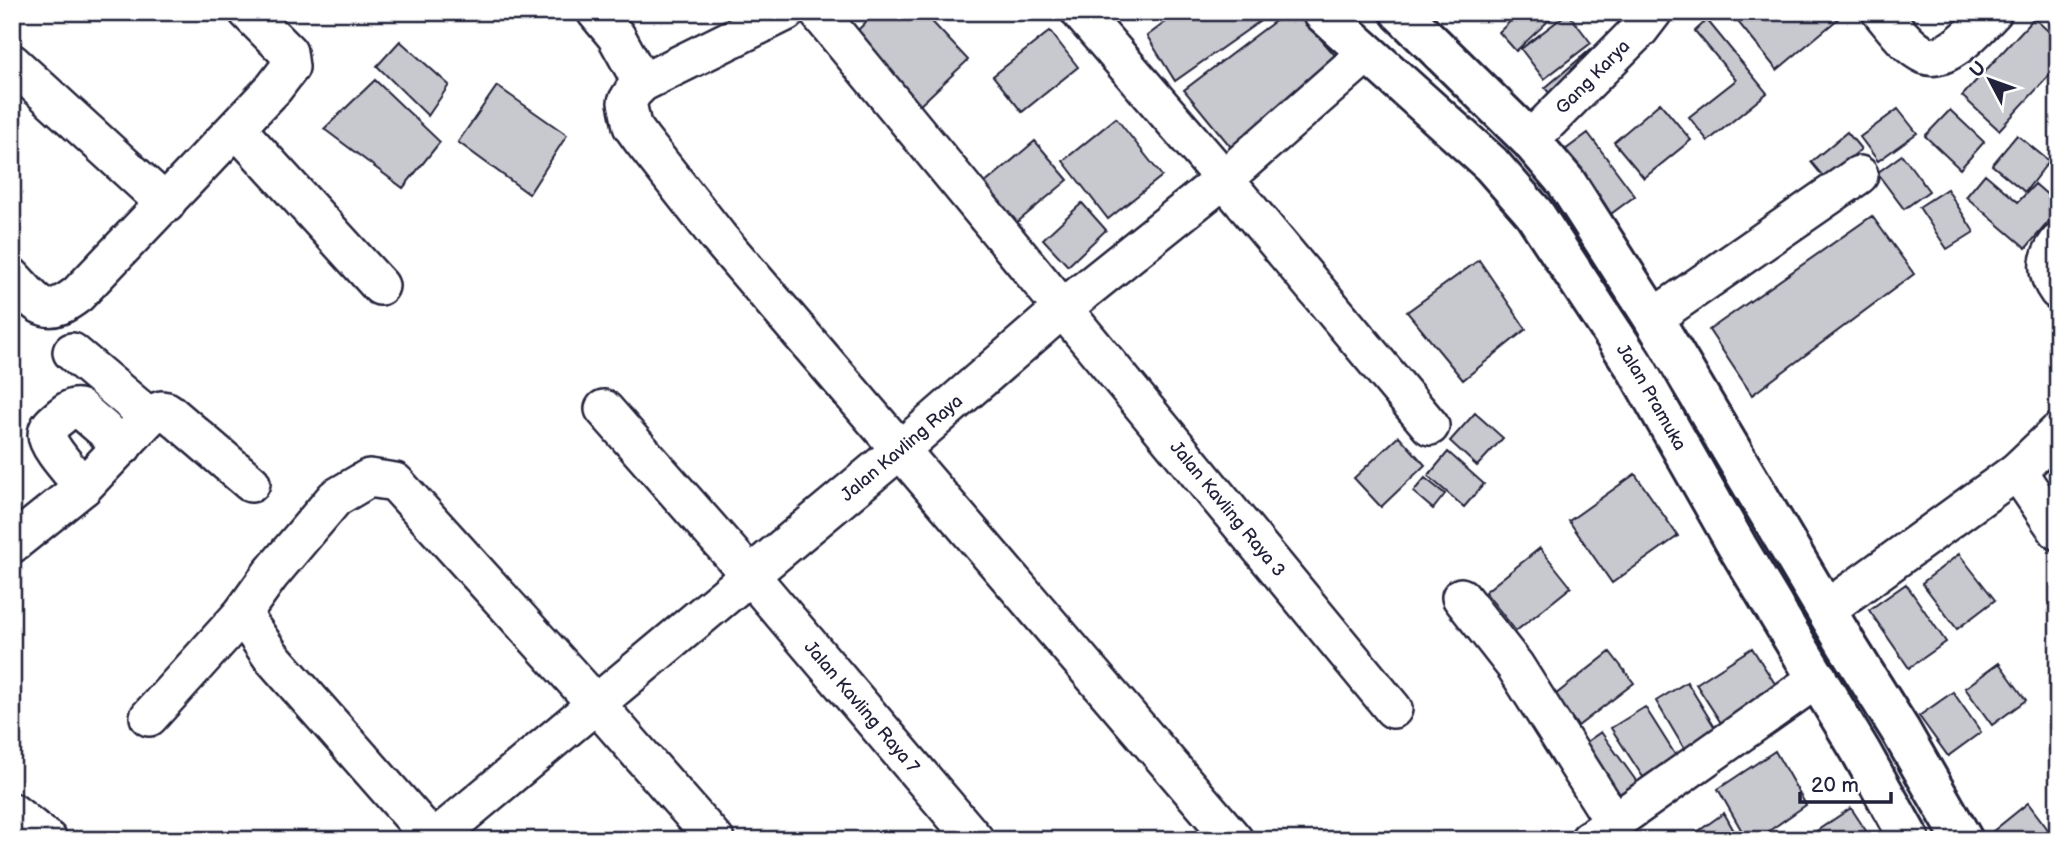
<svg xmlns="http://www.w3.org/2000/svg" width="2070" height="852" viewBox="0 0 2070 852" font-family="'Balsamiq Sans',sans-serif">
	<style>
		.building { fill: #c8c8cf; stroke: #22223b; stroke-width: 2 }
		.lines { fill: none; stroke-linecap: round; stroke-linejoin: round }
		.minor-casing { stroke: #22223b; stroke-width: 42 }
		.major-casing { stroke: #22223b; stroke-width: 44 }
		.minor { stroke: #fff; stroke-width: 37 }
		.major { stroke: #fff; stroke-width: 38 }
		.labels { text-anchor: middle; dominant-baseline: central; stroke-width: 5; stroke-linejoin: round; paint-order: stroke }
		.street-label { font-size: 18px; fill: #22223b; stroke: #fff }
	</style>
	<rect width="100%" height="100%" fill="#fff"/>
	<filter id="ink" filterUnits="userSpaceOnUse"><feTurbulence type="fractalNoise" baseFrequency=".0143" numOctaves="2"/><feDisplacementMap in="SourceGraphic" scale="14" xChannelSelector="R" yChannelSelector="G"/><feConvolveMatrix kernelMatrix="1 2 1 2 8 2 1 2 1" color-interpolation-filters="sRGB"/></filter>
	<g filter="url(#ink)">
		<!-- building -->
		<path class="building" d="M723 12H752L735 27Z
			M876 12H923L968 60 916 109 849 39Z
			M1179 12H1273L1175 81 1147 36Z
			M1287 12H1297L1341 62 1235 152 1184 90Z
			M1497 12H1512L1505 20Z
			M1520 12H1558L1516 51 1499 32Z
			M1730 12H1832L1838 19 1777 70Z
			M1568 13 1591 43 1544 79 1521 49Z
			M2034 18 2058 40V66L1999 130 1962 96Z
			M1707 20 1767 93 1708 141 1689 117 1736 80 1695 31Z
			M1050 31 1078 67 1022 112 993 76Z
			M400 41 449 85 428 116 377 66Z
			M1591 49 1604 64 1558 104 1545 88Z
			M375 80 440 142 403 188 324 129Z
			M497 86 567 135 529 194 458 142Z
			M1660 103 1691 140 1644 178 1614 142Z
			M1898 109 1917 133 1878 161 1860 137Z
			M1950 110 1984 142 1960 169 1925 136Z
			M1116 118 1162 176 1108 219 1063 161Z
			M1847 132 1861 149 1826 180 1811 162Z
			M1588 133 1635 196 1600 222 1553 159Z
			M2017 135 2049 161 2025 192 1992 165Z
			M1035 141 1068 180 1009 229 977 190Z
			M1902 155 1929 191 1904 209 1877 173Z
			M1985 174 2018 202 2035 184 2058 204V211L2026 248 1966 197Z
			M1947 189 1974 232 1947 249 1919 207Z
			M1082 203 1106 230 1068 266 1043 239Z
			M1872 216 1914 274 1752 395 1709 330Z
			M1479 260 1526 329 1463 380 1407 312Z
			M1475 413 1503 438 1477 466 1450 441Z
			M1399 436 1425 465 1381 507 1354 478Z
			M1448 452 1484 484 1464 507 1428 476Z
			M1635 474 1678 536 1612 583 1569 521Z
			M1425 478 1445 494 1433 509 1413 492Z
			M1540 548 1571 587 1516 631 1485 592Z
			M1959 554 1995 600 1957 629 1922 583Z
			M1906 584 1946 642 1909 668 1869 610Z
			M1752 648 1779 690 1723 726 1696 684Z
			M1610 652 1634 683 1578 726 1555 695Z
			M1999 663 2026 700 1992 725 1965 688Z
			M1687 682 1717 731 1685 750 1656 701Z
			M1953 692 1981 732 1948 756 1919 716Z
			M1645 707 1676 756 1643 777 1611 728Z
			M1601 732 1637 782 1608 803 1572 752Z
			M1775 751 1806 805 1756 840H1747L1718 789Z
			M2028 803 2056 840H1982Z
			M1851 808 1872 840H1803Z
			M1724 813 1739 840H1686Z"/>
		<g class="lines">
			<defs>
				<g id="minor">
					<path d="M596 12 616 36 642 83"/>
					<path d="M786 12 642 83 633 92 627 102 632 126 642 140 719 238 1234 840"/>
					<path id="s1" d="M818 12 1393 709"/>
					<path d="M1080 12 1224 179 1430 426"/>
					<path d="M1881 12C1893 26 1908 48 1925 55 1947 64 1979 26 1993 12"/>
					<path d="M12 63 166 204"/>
					<path d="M237 129 380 286"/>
					<path id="s2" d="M1530 140 1640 29 1653 12"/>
					<path d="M2058 243C2046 259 2045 273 2058 291"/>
					<path d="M12 277C37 303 44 321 78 294L274 88 290 67 288 52 248 12"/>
					<path d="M1653 318 1859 175"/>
					<path d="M72 352 149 417"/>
					<path id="s3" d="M604 409 749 574 975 840"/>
					<path d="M2017 471 2058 531"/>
					<path d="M83 487C75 476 47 447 47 435 47 427 54 422 60 417 66 412 71 407 79 408L123 446"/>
					<path d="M12 544 83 487 149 417 161 410 167 411 251 483"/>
					<path d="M1461 597 1515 666 1614 822"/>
					<path d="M1827 609 2017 471 2058 432"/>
					<path d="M242 614 271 656 433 840"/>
					<path d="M149 717 242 614 270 575 335 498 369 478 395 482 597 705 715 840"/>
					<path d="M12 812 48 840"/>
					<path id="s4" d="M433 840 901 449 1062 309 1224 179 1366 54"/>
					<path d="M1589 840 1818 678"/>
				</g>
				<g id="major">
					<path id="s5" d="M1322 12 1491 164 1534 213 1637 370 1737 546 1861 752 1910 840"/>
					<path d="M1400 12 1530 140 1566 182 1653 318 1848 647 1900 730 1963 840"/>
				</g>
			</defs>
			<!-- minor casing -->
			<use href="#minor" class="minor-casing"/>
			<!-- major casing -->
			<use href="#major" class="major-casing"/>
			<!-- minor -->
			<use href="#minor" class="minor"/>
			<!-- major -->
			<use href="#major" class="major"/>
		</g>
	</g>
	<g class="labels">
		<!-- street labels -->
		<g class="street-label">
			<text stroke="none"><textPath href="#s2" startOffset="89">Gang Karya</textPath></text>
			<text stroke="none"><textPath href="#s5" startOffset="511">Jalan Pramuka</textPath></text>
			<text stroke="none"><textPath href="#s4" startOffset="611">Jalan Kavling Raya</textPath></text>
			<text stroke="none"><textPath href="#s1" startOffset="644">Jalan Kavling Raya 3</textPath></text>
			<text stroke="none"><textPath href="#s3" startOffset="394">Jalan Kavling Raya 7</textPath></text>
		</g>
	</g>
	<!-- margin -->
	<rect width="2070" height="852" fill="none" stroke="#fff" stroke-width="42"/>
	<rect x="21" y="21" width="2028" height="810" fill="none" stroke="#22223b" stroke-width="2.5" filter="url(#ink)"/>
	<!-- north arrow -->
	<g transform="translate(1990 80) rotate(311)" stroke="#ffffff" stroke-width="5" paint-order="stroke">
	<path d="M0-5L12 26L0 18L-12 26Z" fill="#22223b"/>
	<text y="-10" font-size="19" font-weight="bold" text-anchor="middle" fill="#22223b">U</text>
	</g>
	<!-- scale -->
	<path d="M1800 792v10h91v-10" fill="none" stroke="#22223b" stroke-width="3.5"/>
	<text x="1811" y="792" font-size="21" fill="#22223b" stroke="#ffffff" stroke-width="5" paint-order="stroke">20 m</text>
</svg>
